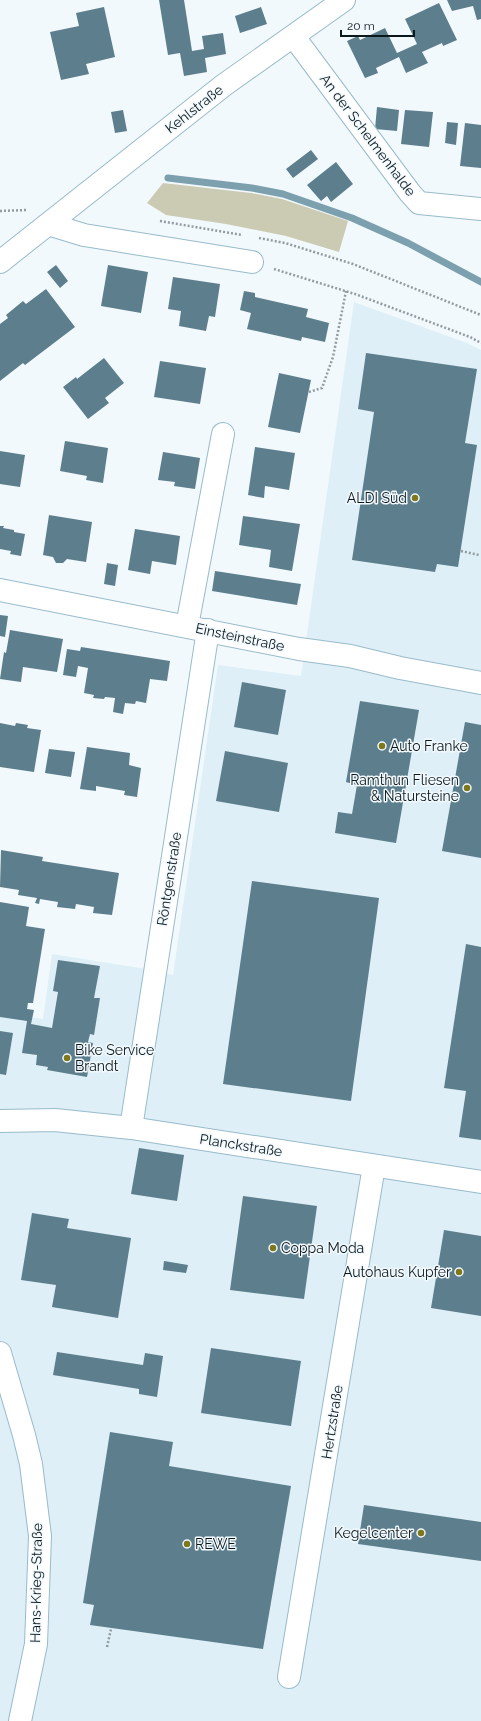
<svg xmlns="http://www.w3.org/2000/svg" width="481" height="1721" viewBox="0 0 481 1721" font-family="Raleway,sans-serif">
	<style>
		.built { fill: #deeff7 }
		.green { fill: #cbcab2 }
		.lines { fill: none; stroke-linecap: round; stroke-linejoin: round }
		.stream { stroke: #7da0af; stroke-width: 7 }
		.building { fill: #5d7e8c }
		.minor-casing { stroke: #98bbca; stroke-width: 24 }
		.path { stroke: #929ca0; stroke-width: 2.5; stroke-dasharray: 2 2; stroke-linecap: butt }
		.minor { stroke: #fff; stroke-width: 22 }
		.poi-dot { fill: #7e771c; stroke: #f2f9fd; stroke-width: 1.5 }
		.labels { text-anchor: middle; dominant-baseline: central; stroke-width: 3; stroke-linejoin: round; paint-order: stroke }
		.street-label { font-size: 14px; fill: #0a171c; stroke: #f2f9fd }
		.poi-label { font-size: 14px; fill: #0a171c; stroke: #f2f9fd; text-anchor: end }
	</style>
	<rect width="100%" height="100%" fill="#f2f9fd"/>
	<!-- built -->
	<path class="built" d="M354 302 467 343 481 350V1721H0V1013L43 1019 52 954 140 968 173 975 218 665 301 676Z"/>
	<!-- green -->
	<path class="green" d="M163 183 251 193 282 199 348 221 339 252 286 236 226 224 166 215 147 203Z"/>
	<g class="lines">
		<!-- stream -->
		<path class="stream" d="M168 178 252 188 283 194 352 218 408 243 481 282"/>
	</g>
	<!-- building -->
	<path class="building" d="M159 0H184L192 51 204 49 202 36 223 33 226 54 205 58 207 72 184 76 180 53 168 55Z
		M447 0H481V19L477 20 473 6 452 11Z
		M439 3 457 40 443 46 442 43 422 52 428 63 406 73 399 57 376 68 378 73 365 78 347 41 358 36 360 40 385 28 397 53 417 44 405 19Z
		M104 7 115 57 86 64 89 74 61 80 50 32 79 26 76 13Z
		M261 7 267 24 240 33 235 16Z
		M377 107 399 110 397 131 375 129Z
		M123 110 127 131 115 133 111 112Z
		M405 110 433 112 429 147 401 144Z
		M447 122 458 123 456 145 445 143Z
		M465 123 481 125V168L460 166Z
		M311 150 318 159 293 178 286 169Z
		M336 162 353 184 331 202 327 196 321 201 307 185Z
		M56 265 68 281 60 288 47 272Z
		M108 265 148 272 141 313 101 306Z
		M173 277 220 284 215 317 209 316 206 331 179 326 181 311 168 309Z
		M46 289 75 327 25 365 23 363 0 381V324L8 318 6 315 23 301 26 304Z
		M244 291 255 293V297L308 309 306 317 329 323 325 342 302 337 301 341 247 329 251 313 240 310Z
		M366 353 477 369 465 443 477 445 458 567 437 564 435 572 352 560 374 412 358 409Z
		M104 358 124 383 105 398 109 403 88 419 63 387 76 377 77 379Z
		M160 361 206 368 200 404 154 397Z
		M279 373 311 380 300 433 268 427Z
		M65 441 108 448 103 483 86 480 87 476 60 471Z
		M255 447 295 453 289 490 265 486 264 498 248 495Z
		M0 451 25 455 20 487 0 484Z
		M163 452 200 458 195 489 174 486 175 482 158 480Z
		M49 515 92 522 86 562 67 559 63 563H56L53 557 43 555Z
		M243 516 300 524 292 571 269 567 271 550 239 545Z
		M0 526H4L3 528 14 530V532L25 534 21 556 10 554 11 551 0 549Z
		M135 529 180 536 176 565 152 561 150 574 128 570Z
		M107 563 118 565 115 586 104 584Z
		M215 571 301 584 297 605 212 591Z
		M0 615 8 616 5 637 0 636Z
		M10 630 63 639 57 672 23 667 21 682 0 679 4 652 6 653Z
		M81 647 170 661 167 681 150 679 146 703 136 701 135 704 125 703 123 714 113 712 115 698 105 697 104 699 93 698 94 695 84 693 88 668 78 666 76 677 63 675 67 649 80 651Z
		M242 682 286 690 278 735 234 727Z
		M360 701 419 710 396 843 335 833 338 812 352 814 357 785 346 782Z
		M465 722 481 725V858L442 851Z
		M0 723 15 726 16 723 28 725 27 728 41 730 34 772 0 767Z
		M87 747 130 753 129 765 141 768 137 797 124 795 125 791 96 786V791L80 789Z
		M49 749 75 752 71 777 45 773Z
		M225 751 288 763 279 812 216 801Z
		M1 850 43 857 42 861 119 873 112 915 93 913 94 907 76 904 75 909 57 907 58 902 40 899 39 904 35 903 37 898 18 895 19 890 0 887Z
		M252 881 379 898 351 1101 223 1084Z
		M0 902 29 907 26 926 45 929 33 1003H28L27 1009 34 1010 31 1024 52 1028 58 992 53 991 58 960 100 966 94 998H100L94 1035 90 1034 88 1042 93 1043 87 1077 47 1070 48 1067 36 1065 37 1055 22 1053 27 1021 0 1017Z
		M466 944 481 947V1140L459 1137 466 1091 444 1088Z
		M0 1031 13 1033 6 1075 0 1074Z
		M139 1148 184 1155 177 1201 131 1194Z
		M243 1196 317 1206 304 1299 230 1290Z
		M32 1213 69 1219 67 1228 131 1238 118 1318 52 1307 56 1285 21 1280Z
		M444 1230 481 1236V1316L431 1308Z
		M164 1261 188 1265 186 1273 163 1270Z
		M211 1348 301 1361 291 1426 201 1413Z
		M57 1352 143 1365 145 1353 163 1356 157 1397 139 1394V1389L53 1375Z
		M110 1432 173 1442 169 1466 291 1486 263 1649 90 1625 94 1605 83 1603Z
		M364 1505 481 1522V1561L358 1544Z"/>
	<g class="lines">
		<defs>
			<path id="minor" d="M294 37 410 193 419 203 481 209
				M48 224 84 235 252 262
				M0 262 224 85 344 0
				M0 590 299 649 350 656 400 668 481 683
				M187 626 223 434
				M0 1121 55 1120 131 1128 481 1182
				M131 1128 208 630
				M0 1353 24 1435 31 1464 40 1536 36 1644 20 1721
				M289 1677 374 1166"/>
		</defs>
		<!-- minor casing -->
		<use href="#minor" class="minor-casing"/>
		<!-- path -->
		<path class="path" d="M0 211 26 210
			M160 221 242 235
			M259 238 285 243 353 264 481 315
			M274 269 355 294 470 337 481 343
			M309 392 322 388 333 357 346 291
			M461 551 479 555
			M107 1647 111 1629"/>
		<!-- minor -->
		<use href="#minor" class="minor"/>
	</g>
	<!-- markers -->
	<g class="poi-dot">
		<circle cx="415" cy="498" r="4"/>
		<circle cx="382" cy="746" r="4"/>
		<circle cx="467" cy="788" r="4"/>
		<circle cx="67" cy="1058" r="4"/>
		<circle cx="273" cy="1248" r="4"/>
		<circle cx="459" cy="1272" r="4"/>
		<circle cx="421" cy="1533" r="4"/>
		<circle cx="187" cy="1544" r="4"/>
	</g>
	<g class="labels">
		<!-- street labels -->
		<g class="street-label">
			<text transform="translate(194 109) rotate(-38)">Kehlstraße</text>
			<text transform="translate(368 135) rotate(53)">An der Schelmenhalde</text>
			<text transform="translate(240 637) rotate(12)">Einsteinstraße</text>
			<text transform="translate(169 879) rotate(-81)">Röntgenstraße</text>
			<text transform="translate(241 1145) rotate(9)">Planckstraße</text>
			<text transform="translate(332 1422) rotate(-81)">Hertzstraße</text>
			<text transform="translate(36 1583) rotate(-89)">Hans-Krieg-Straße</text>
		</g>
		<!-- poi labels -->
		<g class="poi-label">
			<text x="407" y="498">ALDI Süd</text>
			<text x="390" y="746" text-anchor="start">Auto Franke</text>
			<text x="459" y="780">Ramthun Fliesen<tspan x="459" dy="16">&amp; Natursteine</tspan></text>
			<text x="75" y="1050" text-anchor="start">Bike Service<tspan x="75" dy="16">Brandt</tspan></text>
			<text x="281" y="1248" text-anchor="start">Coppa Moda</text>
			<text x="451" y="1272">Autohaus Kupfer</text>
			<text x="413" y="1533">Kegelcenter</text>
			<text x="195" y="1544" text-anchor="start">REWE</text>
		</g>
	</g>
	<!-- scale -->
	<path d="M341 30v6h73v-6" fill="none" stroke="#0a171c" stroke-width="2"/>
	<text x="347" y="30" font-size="12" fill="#0a171c" stroke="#f2f9fd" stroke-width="3" paint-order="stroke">20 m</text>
</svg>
